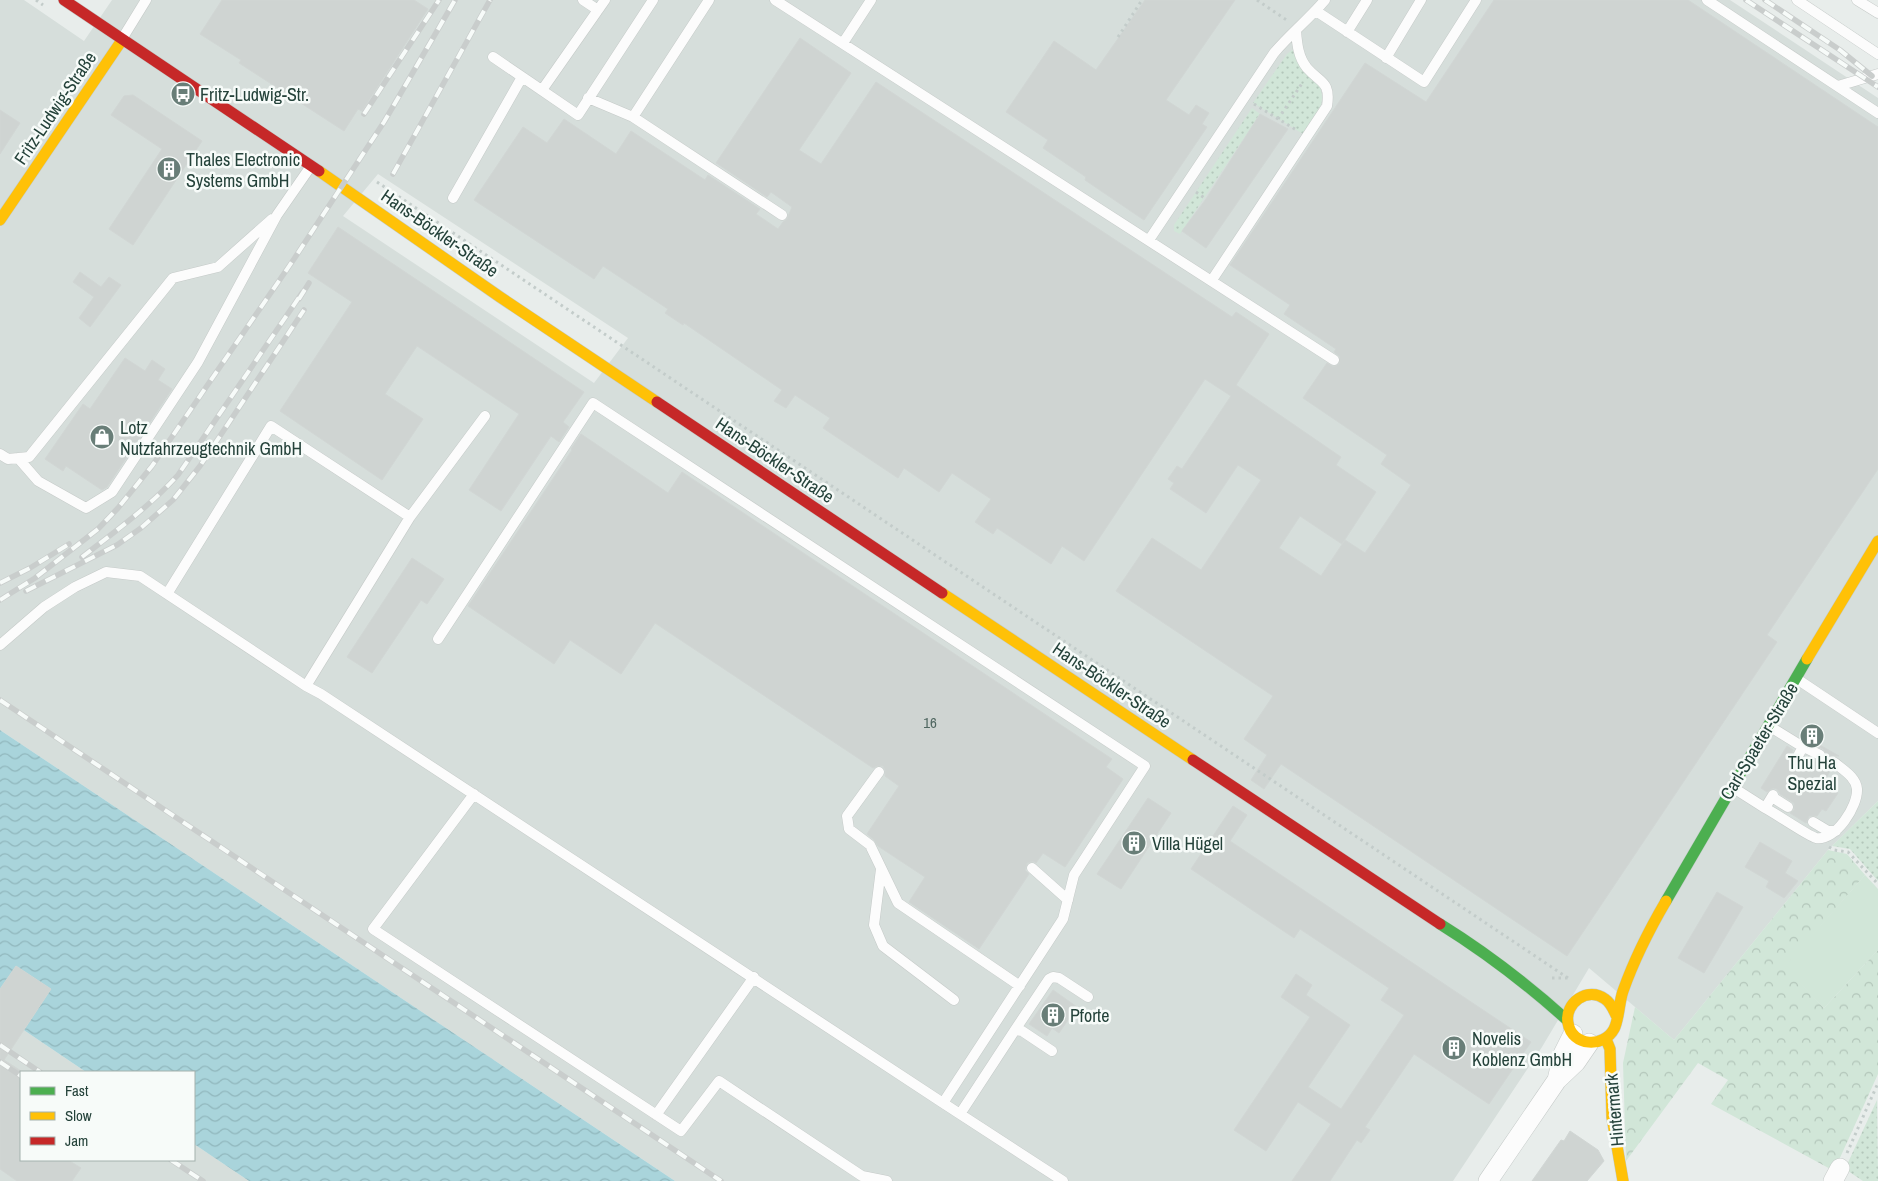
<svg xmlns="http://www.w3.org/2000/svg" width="1878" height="1181" viewBox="0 0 1878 1181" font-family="'Archivo Narrow',sans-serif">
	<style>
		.built { fill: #d6dedb; fill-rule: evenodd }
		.grass { fill: url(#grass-dots) }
		.forest { fill: url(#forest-crowns) }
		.garden { fill: #d1e6d8 }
		.water { fill: url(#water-waves) }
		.building { fill: #cfd4d2; stroke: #d1d6d4 }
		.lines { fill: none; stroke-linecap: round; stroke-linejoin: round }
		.lane-casing { stroke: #c5cac8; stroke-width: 11 }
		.street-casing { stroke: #c5cac8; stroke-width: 20 }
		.fast-casing { stroke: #c3cbc8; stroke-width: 12 }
		.slow-casing { stroke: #c3cbc8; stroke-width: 12 }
		.jam-casing { stroke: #c3cbc8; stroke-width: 12 }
		.path { stroke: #c3ccca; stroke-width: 3; stroke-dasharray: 2.5 4; stroke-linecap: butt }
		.lane { stroke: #fcfcfc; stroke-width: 10 }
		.street { stroke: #fcfcfc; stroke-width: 19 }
		.fast { stroke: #4caf50; stroke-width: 11 }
		.slow { stroke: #ffc107; stroke-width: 11 }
		.jam { stroke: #c62828; stroke-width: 11 }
		.rail-casing { stroke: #c9cdcc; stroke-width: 5.5 }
		.rail { stroke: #f7fbf9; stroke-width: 4; stroke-dasharray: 11; stroke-linecap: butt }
		.labels { text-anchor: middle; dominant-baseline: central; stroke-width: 5; stroke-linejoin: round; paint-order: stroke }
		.number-label { font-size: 15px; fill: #506761 }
		.poi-label { font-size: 18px; fill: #24423a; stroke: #f7fbf9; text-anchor: start }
		.street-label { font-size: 18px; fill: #24423a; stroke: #f7fbf9 }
	</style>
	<defs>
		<pattern id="grass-dots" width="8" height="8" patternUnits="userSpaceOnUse" patternTransform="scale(1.25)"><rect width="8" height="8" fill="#d1e6d8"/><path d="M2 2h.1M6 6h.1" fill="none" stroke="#b3c6ba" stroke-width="1.8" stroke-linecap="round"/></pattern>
		<pattern id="forest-crowns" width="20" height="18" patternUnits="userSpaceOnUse" patternTransform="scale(1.25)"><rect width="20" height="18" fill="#d1e6d8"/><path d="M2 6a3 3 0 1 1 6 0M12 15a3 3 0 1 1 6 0" fill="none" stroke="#b3c6ba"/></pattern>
		<pattern id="water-waves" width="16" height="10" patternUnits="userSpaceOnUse" patternTransform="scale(1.25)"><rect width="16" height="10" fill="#a9d4db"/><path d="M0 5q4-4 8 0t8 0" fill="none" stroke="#91b7bd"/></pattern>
	</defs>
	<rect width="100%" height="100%" fill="#e8edeb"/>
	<!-- built -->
	<path class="built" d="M0 0H24L84 41 112 0H1730L1878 98V801L1828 850 1674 1040 1589 968 1542 1047 1453 1181H675L0 730ZM378 174 628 338 594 383 343 216Z
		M0 1014 86 1072H21V1160H194V1144L249 1181H0Z"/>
	<!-- grass -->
	<path class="grass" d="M1292 50C1299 55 1305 64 1310 71 1332 100 1320 108 1303 134L1253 103 1287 54Z
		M1252 108 1260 114 1180 234 1174 231V225Z
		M1878 801V881L1850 849 1832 846Z
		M1877 1100 1878 1181H1863L1845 1169Z"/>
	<!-- forest -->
	<path class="forest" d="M1828 850 1847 854 1865 875 1785 967 1824 1008 1878 950V1074L1834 1171 1711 1104 1728 1080 1698 1063 1626 1161 1623 1063 1635 1007 1674 1040Z"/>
	<!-- garden -->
	<path class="garden" d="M1865 875 1878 889V950L1824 1008 1784 967Z"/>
	<!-- water -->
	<path class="water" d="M0 730 675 1181H249L194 1144V1072H86L0 1014Z"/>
	<!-- building -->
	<path class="building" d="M222 0H414L428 9 362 111 358 109 344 131 239 63 241 60 200 34Z
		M1145 0H1235L1166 100 1189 115 1196 105 1209 113 1202 124 1207 127 1144 220 1085 180 1086 177 1043 148 1048 140 1006 112 1054 41 1096 70Z
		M1494 0H1688L1878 127V469L1767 635 1777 642 1567 956 1281 764 1264 789 1251 780 1267 755 1244 739 1273 696 1116 591 1152 538 1201 570 1261 480 1238 465 1206 513 1170 489 1174 483 1168 479 1177 466 1182 469 1231 396 1205 379 1084 561 1062 546 1051 564 997 528 993 534 975 522 991 499 952 473 939 492 904 468 898 478 823 428 830 418 795 395 786 408 774 401 782 390 684 323 683 325 665 313 668 309 603 266 594 279 474 200 523 127 547 143 564 119 616 154 631 131 705 180 708 175 760 209 756 214 778 229 783 222 787 219 792 207 771 192 767 197 716 163 800 38 851 73 799 150 821 164 876 82 1232 317 1236 312 1269 334 1236 385 1341 457 1336 465 1376 492 1342 544 1300 516 1279 548 1321 576 1345 540 1365 553 1411 485 1381 464 1387 455 1303 398 1327 363 1334 367 1339 364 1340 357 1334 352 1336 349 1284 314 1290 305 1230 265 1365 63 1426 102Z
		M133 95 202 141 133 245 109 229 162 149 111 115 124 96Z
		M0 110 20 123 0 154Z
		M1260 114 1288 129 1206 248 1182 231 1206 199Z
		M338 227 584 392 563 422 569 427 559 442 551 436 501 511 469 490 519 414 417 346 385 394 423 419 382 480 280 411 352 302 308 273Z
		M80 272 101 287 109 277 121 285 90 327 79 318 94 297 73 282Z
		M125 358 145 371 152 360 165 369 158 380 172 389 107 487 102 490 66 466 63 471 45 459 83 404 90 409Z
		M581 434 668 493 682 472 1112 759 1106 767 1123 779 1065 867 1043 853 1036 863 1033 861 1027 863 1025 870 1029 874 979 949 909 902 925 877 878 846 874 840 867 834 899 786 885 776V770L883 766H877L873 768 655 623 621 674 570 640 554 664 468 606 572 450 571 449Z
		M412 558 444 579 427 604 421 600 372 673 347 657Z
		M1809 726 1823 735 1818 744 1839 756H1833L1829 759 1828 765 1831 769 1823 784 1838 793 1826 811 1822 809 1817 816H1809L1806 823 1790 813 1794 810V803L1780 794 1777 789 1773 788 1767 792 1761 788 1787 746 1793 750 1792 755 1796 760H1802L1806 756 1820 762 1826 758 1827 754 1823 749 1801 738Z
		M1148 798 1171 813 1121 889 1097 874Z
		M1233 806 1247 815 1230 841 1531 1042 1489 1104 1414 1054 1365 1127 1370 1130 1361 1143 1357 1140 1330 1181H1292L1331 1124 1298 1102 1266 1151 1234 1130 1310 1017 1281 997 1296 974 1312 985 1306 995 1350 1025 1308 1087 1341 1109 1404 1015 1381 1000 1389 988 1300 929 1294 938 1191 869Z
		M1760 842 1792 861 1785 873 1798 881 1784 898 1766 887 1769 881 1745 867Z
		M1717 892 1743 907 1704 973 1678 958Z
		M16 966 51 989 4 1060 21 1071V1160H68L81 1168 72 1181H17L0 1169V989Z
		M1053 990 1077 1007 1059 1033 1052 1028 1047 1036 1029 1024Z
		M1570 1131 1598 1150 1604 1161 1587 1181H1532L1561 1140 1564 1141Z"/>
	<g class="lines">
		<defs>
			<path id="lane" d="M583 0 598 10
				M775 0 1334 360
				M1707 0 1878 113
				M1797 0 1878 54
				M1857 0 1878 13
				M1316 11 1424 82 1476 0
				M1347 32 1367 0
				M122 39 146 0
				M843 43 871 0
				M493 57 578 115 653 0
				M1386 58 1421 0
				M1838 86 1878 74
				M542 90 605 0
				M588 98 633 117 782 215
				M633 117 709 0
				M453 198 522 77
				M1149 240 1274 53C1290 34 1309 19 1325 0
				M1212 280 1327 106C1331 81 1320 83 1307 68 1298 57 1297 43 1296 31
				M0 454 8 459 29 457 173 278 218 267 272 219
				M18 458 38 481 86 508 112 492 198 362 277 215 311 166
				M410 517 485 416
				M438 639 593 403 1145 766 1074 875 1063 919 943 1103 1063 1181
				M0 645 44 607 75 587 106 572 140 576 306 686 410 517 271 426 167 594
				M1797 679 1878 733
				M306 686 321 694 943 1103
				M1769 726 1803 747 1799 754
				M1802 746 1820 755
				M879 772 847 816 849 829 870 845 898 903 1020 986
				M1732 787 1765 808 1773 795
				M474 794 373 929 681 1131 719 1081 862 1176 887 1181
				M1772 797 1788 807
				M1765 808C1775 813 1808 836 1816 838 1836 841 1858 806 1857 789 1856 777 1843 770 1835 763
				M1813 822 1828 831H1836
				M1032 868 1068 900
				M881 869 874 925 883 946 954 1000
				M1015 1030 1049 979 1053 977 1059 978 1088 997
				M960 1114 1015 1030 1022 1031 1052 1051
				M656 1115 754 977"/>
			<path id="street" d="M1557 1080 1563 1054 1573 1034
				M1488 1181 1557 1080 1576 1062 1589 1043
				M1833 1181 1840 1168"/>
			<path id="fast" d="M1666 901 1807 659
				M1440 924C1485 952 1527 984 1567 1020"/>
			<path id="slow" d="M319 171 500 297 657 402
				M0 220 122 40
				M942 593 1193 760
				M1807 659 1878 541
				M1616 1015C1613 1009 1611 1003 1605 999 1588 986 1564 1003 1568 1023 1572 1047 1604 1048 1614 1029 1619 1020 1619 1002 1623 991 1634 960 1649 930 1666 901
				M1606 1039 1610 1049 1612 1117 1623 1181"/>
			<path id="jam" d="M64 0 319 171
				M657 402 942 593
				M1193 760 1440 924"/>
		</defs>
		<!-- lane casing -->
		<use href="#lane" class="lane-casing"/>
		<!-- street casing -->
		<use href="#street" class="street-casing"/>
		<!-- fast casing -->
		<use href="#fast" class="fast-casing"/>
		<!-- slow casing -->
		<use href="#slow" class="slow-casing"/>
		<!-- jam casing -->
		<use href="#jam" class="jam-casing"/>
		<!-- path -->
		<path class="path" d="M36 0 43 5
			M1257 0 1288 21
			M1118 37 1142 0
			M1254 104 1298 131
			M1278 119 1303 82
			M377 182 1568 978
			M1196 192 1206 199
			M1829 847 1834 850 1848 852 1878 884
			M1552 978H1568
			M1847 1153 1878 1083"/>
		<!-- lane -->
		<use href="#lane" class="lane"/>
		<!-- street -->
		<use href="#street" class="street"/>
		<!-- fast -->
		<use href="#fast" class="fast"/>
		<!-- slow -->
		<use href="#slow" class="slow"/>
		<!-- jam -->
		<use href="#jam" class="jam"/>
		<defs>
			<path id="rail" d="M1746 0 1878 87
				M1765 0 1840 50 1872 76
				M364 114 439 0
				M393 174 490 0
				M299 299 309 283
				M82 557C116 531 150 506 178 475L302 293
				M0 583 30 568 69 544
				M26 591 117 545 141 528 173 500 200 466 304 310
				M0 600 35 578 98 529 118 508 152 466 294 259 384 122 455 0
				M0 700 721 1181
				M0 1045 40 1072
				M0 1062 21 1076
				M171 1160 203 1181"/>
		</defs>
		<!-- rail casing -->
		<use href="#rail" class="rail-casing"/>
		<!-- rail -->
		<use href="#rail" class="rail"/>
	</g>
	<!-- icons -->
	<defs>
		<symbol id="bus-disc" viewBox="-11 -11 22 22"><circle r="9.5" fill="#697e78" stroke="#f7fbf9"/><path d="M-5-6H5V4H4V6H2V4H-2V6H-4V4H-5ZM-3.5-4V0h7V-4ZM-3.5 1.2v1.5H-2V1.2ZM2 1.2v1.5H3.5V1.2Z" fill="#fff"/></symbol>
		<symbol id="building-disc" viewBox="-11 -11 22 22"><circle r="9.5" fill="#697e78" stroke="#f7fbf9"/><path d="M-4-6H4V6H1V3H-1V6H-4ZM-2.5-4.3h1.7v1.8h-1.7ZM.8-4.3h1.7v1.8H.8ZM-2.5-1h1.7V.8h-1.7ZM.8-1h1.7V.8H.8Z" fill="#fff"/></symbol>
		<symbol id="shop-disc" viewBox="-11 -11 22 22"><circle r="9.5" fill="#697e78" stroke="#f7fbf9"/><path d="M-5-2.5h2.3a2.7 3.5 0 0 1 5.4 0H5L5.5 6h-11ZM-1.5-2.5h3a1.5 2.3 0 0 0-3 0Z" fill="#fff"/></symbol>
	</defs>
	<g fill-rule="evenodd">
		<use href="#bus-disc" x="169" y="80" width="28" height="28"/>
		<use href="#building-disc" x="155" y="155" width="28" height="28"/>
		<use href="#shop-disc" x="88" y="423" width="28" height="28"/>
		<use href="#building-disc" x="1798" y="722" width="28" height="28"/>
		<use href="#building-disc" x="1120" y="829" width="28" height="28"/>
		<use href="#building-disc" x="1039" y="1001" width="28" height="28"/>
		<use href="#building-disc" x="1440" y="1034" width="28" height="28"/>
	</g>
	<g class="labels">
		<!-- number labels -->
		<g class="number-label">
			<text x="930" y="722">16</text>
		</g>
		<!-- poi labels -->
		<g class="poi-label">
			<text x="200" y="94">Fritz-Ludwig-Str.</text>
			<text x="186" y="159">Thales Electronic<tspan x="186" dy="21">Systems GmbH</tspan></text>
			<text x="120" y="427">Lotz<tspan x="120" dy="21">Nutzfahrzeugtechnik GmbH</tspan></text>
			<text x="1812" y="762" text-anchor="middle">Thu Ha<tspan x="1812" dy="21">Spezial</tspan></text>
			<text x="1152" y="843">Villa Hügel</text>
			<text x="1070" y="1015">Pforte</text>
			<text x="1472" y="1038">Novelis<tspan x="1472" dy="21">Koblenz GmbH</tspan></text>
		</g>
		<!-- street labels -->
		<g class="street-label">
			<text transform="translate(55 108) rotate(-56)">Fritz-Ludwig-Straße</text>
			<text transform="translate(440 233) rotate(35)">Hans-Böckler-Straße</text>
			<text transform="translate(775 460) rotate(34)">Hans-Böckler-Straße</text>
			<text transform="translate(1112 685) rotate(34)">Hans-Böckler-Straße</text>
			<text transform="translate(1759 741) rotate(-59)">Carl-Spaeter-Straße</text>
			<text transform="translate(1614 1110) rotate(-95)">Hintermark</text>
		</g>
	</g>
	<!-- legend -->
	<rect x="20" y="1071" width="175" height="90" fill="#f7fbf9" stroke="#a3b1ad"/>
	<rect x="30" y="1087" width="25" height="8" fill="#4caf50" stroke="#a3b1ad"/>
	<text x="65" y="1096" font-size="15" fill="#24423a">Fast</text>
	<rect x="30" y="1112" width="25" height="8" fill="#ffc107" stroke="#a3b1ad"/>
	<text x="65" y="1121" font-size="15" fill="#24423a">Slow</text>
	<rect x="30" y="1137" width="25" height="8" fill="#c62828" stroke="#a3b1ad"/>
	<text x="65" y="1146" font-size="15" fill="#24423a">Jam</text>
</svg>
